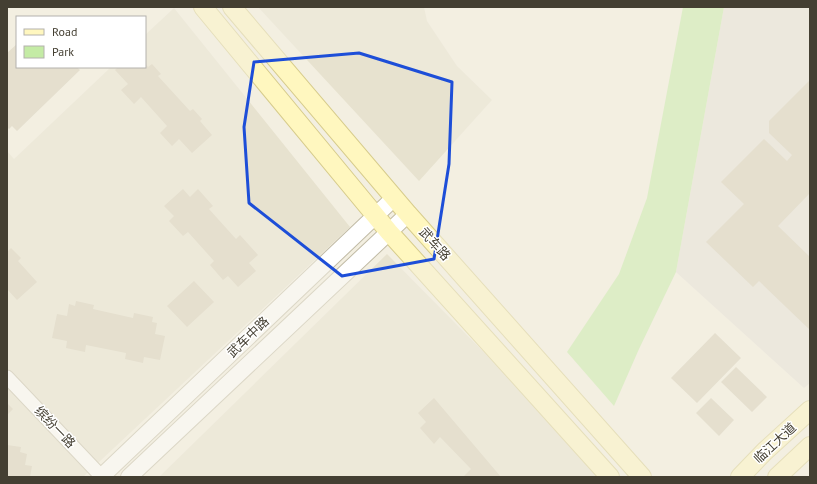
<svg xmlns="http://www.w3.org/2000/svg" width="817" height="484" viewBox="0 0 817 484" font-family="'PT Sans','Noto Sans SC',sans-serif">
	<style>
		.residential { fill: #e7e2cf }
		.industrial { fill: #e4dfd7 }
		.green { fill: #c4eba5 }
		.building { fill: #d4ccb6 }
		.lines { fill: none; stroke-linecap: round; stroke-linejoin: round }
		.minor-casing { stroke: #c1bba6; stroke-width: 15 }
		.tertiary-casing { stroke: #c1bba6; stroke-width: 18 }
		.secondary-casing { stroke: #d7cc8c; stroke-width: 20 }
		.minor { stroke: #fff; stroke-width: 13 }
		.tertiary { stroke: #fff; stroke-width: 16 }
		.secondary { stroke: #fff7bf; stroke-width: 18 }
		.marked { fill: none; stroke: #1d4ed8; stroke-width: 3; stroke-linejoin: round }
		.labels { text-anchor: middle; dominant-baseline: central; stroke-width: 3; stroke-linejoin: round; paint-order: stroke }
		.street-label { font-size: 13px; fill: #443f32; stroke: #fff }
	</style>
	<rect width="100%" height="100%" fill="#f3efe1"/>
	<!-- residential -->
	<path class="residential" d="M258 7H424L427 21 457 66 492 100 419 181Z
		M174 8 350 227 83 477H7V151L14 159 111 67H145V35Z
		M387 254 607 477H159Z"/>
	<!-- industrial -->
	<path class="industrial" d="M724 7H810V383L804 388 676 272Z"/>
	<!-- green -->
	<path class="green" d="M683 7H724L676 272 639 349 614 406 567 352 619 274 647 198Z"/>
	<!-- building -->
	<path class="building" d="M17 44V67H77L80 70 17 131 12 126 9 129 7 127V53Z
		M145 63 148 67 152 64 161 74 158 76 190 111 193 109 202 119 200 121 212 135 192 153 179 139 172 146 160 133 167 126 141 97 134 104 121 90 128 84 115 70 118 67H145Z
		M810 80V193L778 226 810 257V330L759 281 753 287 706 242 744 204 721 182 764 139 787 161 792 155 769 133V121Z
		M183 189 190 197 198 189 213 206 209 209 236 239 240 235 258 255 249 263 256 271 238 287 228 276 223 280 210 265 214 261 188 232 183 236 169 221 174 216 164 206Z
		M11 248 21 258 18 261 37 282 17 300 7 289V250L8 251Z
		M194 281 214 302 187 327 167 306Z
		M76 301 94 305 93 309 133 318 134 313 153 317 152 322 157 323 155 334 165 336 160 360 144 357 143 363 125 359 126 353 86 345 85 352 66 348 67 341 52 338 57 314 67 316 69 304 75 306Z
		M715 333 741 358 697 403 671 378Z
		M736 367 767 397 752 412 721 382Z
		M434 398 501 477H465L464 476 471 469 440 437 434 444 420 428 426 422 418 413Z
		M711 398 734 420 719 436 696 413Z
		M7 403 13 409 7 415Z
		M7 445 21 447 20 452 27 454 25 465 32 466 30 477H7Z"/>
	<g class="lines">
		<defs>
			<path id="minor" d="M7 377 102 477"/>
			<path id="tertiary" d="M101 477 394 198
				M129 477 408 214"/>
			<path id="secondary" d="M203 7 389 232 610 477
				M232 7 408 214 642 477
				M740 477 765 451 810 410
				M777 477 810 446"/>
		</defs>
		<!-- minor casing -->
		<use href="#minor" class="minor-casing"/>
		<!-- tertiary casing -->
		<use href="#tertiary" class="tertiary-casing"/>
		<!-- secondary casing -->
		<use href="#secondary" class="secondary-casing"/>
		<!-- minor -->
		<use href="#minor" class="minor"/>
		<!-- tertiary -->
		<use href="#tertiary" class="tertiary"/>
		<!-- secondary -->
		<use href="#secondary" class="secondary"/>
	</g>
	<!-- marked area -->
	<path d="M0 0H817V484H0ZM359 53 452 82 449 164 434 259 342 276 249 203 244 127 254 62Z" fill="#f3efe1" fill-opacity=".55" fill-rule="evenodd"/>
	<path class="marked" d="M359 53 452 82 449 164 434 259 342 276 249 203 244 127 254 62Z"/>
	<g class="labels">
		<!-- street labels -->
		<g class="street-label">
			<text transform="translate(435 244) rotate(48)">武车路</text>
			<text transform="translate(248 337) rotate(-44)">武车中路</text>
			<text transform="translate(55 427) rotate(46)">缤纷一路</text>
			<text transform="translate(775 443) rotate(-43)">临江大道</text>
		</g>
	</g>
	<!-- border -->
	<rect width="817" height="484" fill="none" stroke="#443f32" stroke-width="16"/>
	<!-- legend -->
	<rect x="16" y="16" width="130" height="52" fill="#ffffff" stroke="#b4b2ad"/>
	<rect x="24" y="29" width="20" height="6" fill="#fff7bf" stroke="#b4b2ad"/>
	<text x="52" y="36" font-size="12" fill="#443f32">Road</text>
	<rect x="24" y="46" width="20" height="12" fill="#c4eba5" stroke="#b4b2ad"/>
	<text x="52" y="56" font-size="12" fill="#443f32">Park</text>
</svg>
